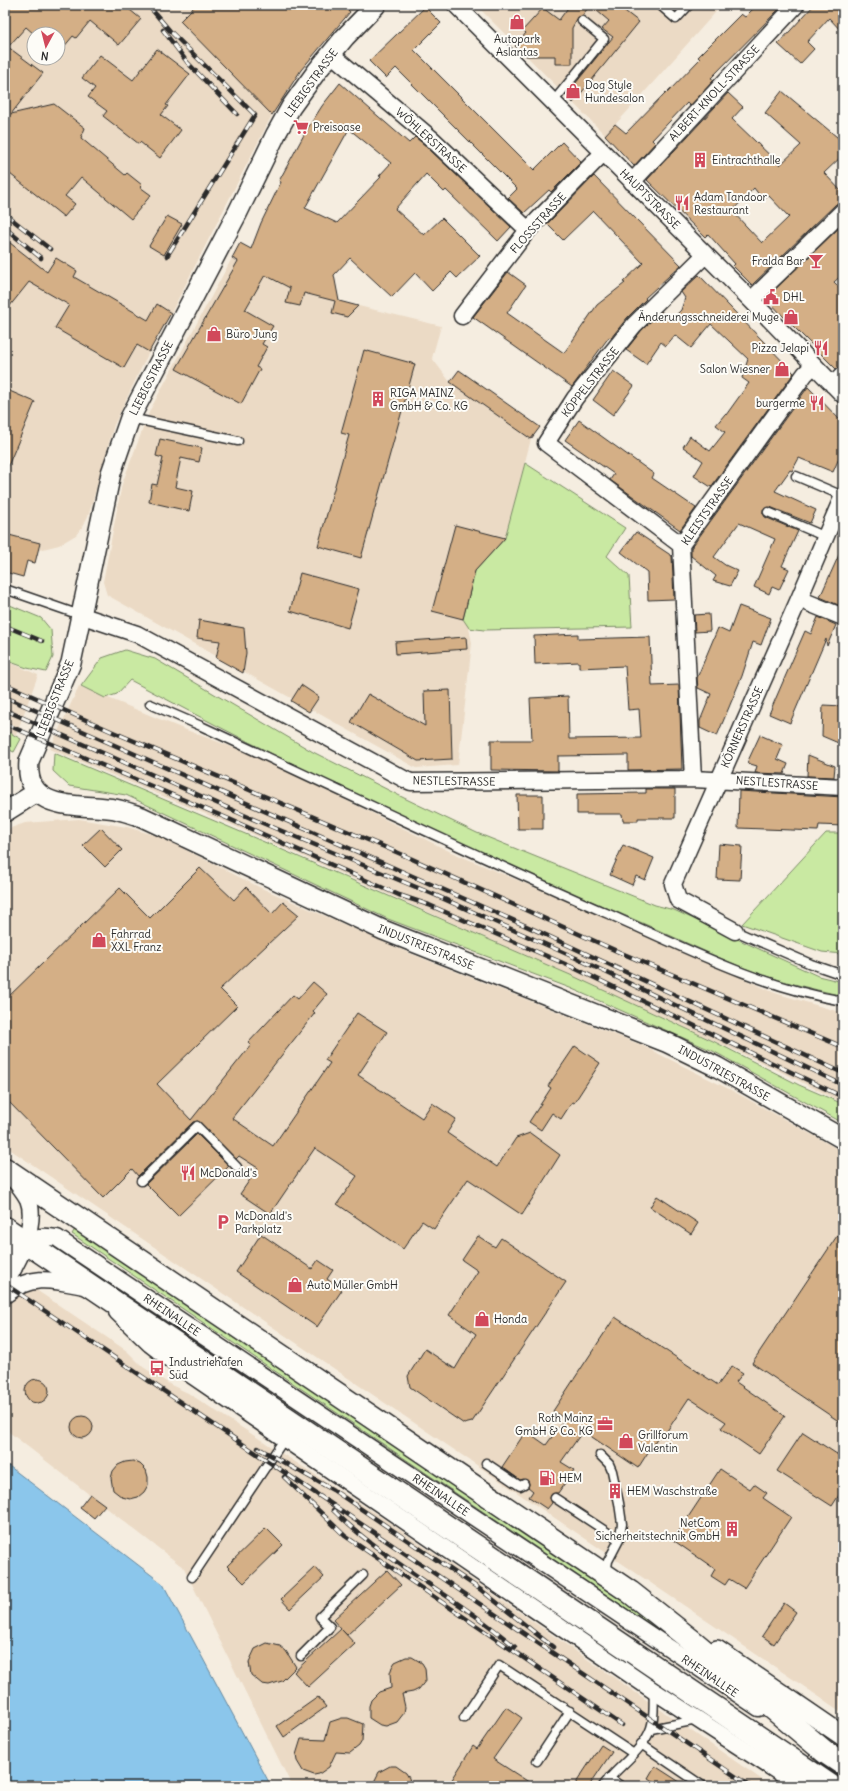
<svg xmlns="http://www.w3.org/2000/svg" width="848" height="1791" viewBox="0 0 848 1791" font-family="Delius,sans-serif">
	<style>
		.built { fill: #ebdac5; fill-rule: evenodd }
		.green { fill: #c9e9a2; stroke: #7a8a66 }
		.water { fill: #8bc6eb; stroke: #65889e }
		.building { fill: #d4af86; stroke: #2b2b2b; fill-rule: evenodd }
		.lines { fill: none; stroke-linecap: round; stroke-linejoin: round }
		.service-casing { stroke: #2b2b2b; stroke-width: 11 }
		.minor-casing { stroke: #2b2b2b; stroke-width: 19 }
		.tertiary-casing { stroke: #2b2b2b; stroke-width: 22 }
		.secondary-casing { stroke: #2b2b2b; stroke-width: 25 }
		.service { stroke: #fdfcf7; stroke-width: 8 }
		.minor { stroke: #fdfcf7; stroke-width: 16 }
		.tertiary { stroke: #fdfcf7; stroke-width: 19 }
		.secondary { stroke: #fdfcf7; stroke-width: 22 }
		.rail-casing { stroke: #2b2b2b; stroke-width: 4.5 }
		.rail { stroke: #fdfcf7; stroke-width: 3; stroke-dasharray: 9; stroke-linecap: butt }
		.labels { text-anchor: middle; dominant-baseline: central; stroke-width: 4; stroke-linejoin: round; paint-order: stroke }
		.poi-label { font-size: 11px; fill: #2b2b2b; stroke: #fdfcf7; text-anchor: start }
		.street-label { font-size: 11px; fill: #2b2b2b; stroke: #fdfcf7 }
	</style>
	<rect width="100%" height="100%" fill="#f5ede0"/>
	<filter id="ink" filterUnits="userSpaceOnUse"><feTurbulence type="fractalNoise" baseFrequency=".025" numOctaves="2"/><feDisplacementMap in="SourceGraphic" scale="8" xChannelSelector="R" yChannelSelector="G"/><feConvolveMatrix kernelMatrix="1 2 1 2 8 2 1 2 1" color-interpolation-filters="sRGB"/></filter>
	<g filter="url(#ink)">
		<!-- built -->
		<path class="built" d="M5 5H357L318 49 301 70 272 115 171 313 149 352 114 425 89 514 83 526 76 535 59 545 39 550 40 543 5 534ZM34 34H58V58H34Z
			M476 5H722L625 114 605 135Z
			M232 258 297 291 441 326 432 358 450 382 531 439 505 538 475 571 463 619 469 628 472 643 458 765 416 768 107 595 103 582 122 484 150 410Z
			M5 660 38 675 16 735 5 730Z
			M79 686 181 728 256 756 451 852 630 928 775 993 843 1013V1103L769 1066 575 977 232 825 50 749Z
			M79 819 127 827 160 837 259 887 409 953 641 1045 733 1091 843 1152V1713L5 1146V830L25 823Z
			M5 1269 127 1351 143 1367 171 1385 188 1393 387 1521 771 1786H292L184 1568 5 1429Z"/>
		<!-- green -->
		<path class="green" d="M525 463 625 528 607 556 629 576 632 627 484 630 469 628 463 619 475 571 505 538Z
			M5 603 41 618 51 630 53 657 46 672 27 668 5 660Z
			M125 650 155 659 313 752 404 798 477 833 655 905 674 910 818 976 843 982V996C809 988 774 980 741 967 700 950 660 930 619 913 452 844 289 765 130 680L117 694 105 698 81 686 102 658Z
			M5 730 21 739 14 752 5 748Z
			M54 753 269 844 575 977 713 1041 799 1085 843 1104V1123L713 1051 570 988 388 919 126 795 69 786 53 771Z
			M826 833H843V954L822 952 742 924Z
			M76 1228 667 1627 731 1679 72 1234Z"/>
		<!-- water -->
		<path class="water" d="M5 1463 163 1584 271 1786H5Z"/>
		<!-- building -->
		<path class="building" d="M5 5H124L141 19 119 45 90 21 76 38 73 36 58 54V34H34L26 27 8 47 43 73 11 114 54 104 85 128 81 138 125 175 127 173 142 185 140 187 151 195 131 219 81 177 65 196 75 204 64 217 5 170Z
			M196 5H343L350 12 301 70 272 115 180 21Z
			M570 5H617L639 22 573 103 566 95 613 37 602 29 609 21 590 5 582 16 578 17 572 28V64H555V56H526L515 46 526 33 523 30 543 8 559 20Z
			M757 5H783L711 78 714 80 690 106 687 103 652 140 655 143 634 166 605 135 615 124 626 133 666 92 667 93 700 59 698 57 741 14 745 17Z
			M814 5H843V33L829 18 807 42 814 49 800 64 778 44Z
			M425 7 441 23 414 50 534 170 562 142 581 162 551 192 549 190 524 213 508 198 517 189 396 68 386 78 369 61Z
			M157 49 190 74 166 105 168 106 161 115 181 130 160 158 140 142 139 144 103 116 107 111 88 97 95 88 82 78 100 55 133 80Z
			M340 83 409 143 415 137 426 146 511 227 498 241 446 190 444 192 426 174 395 209 424 235 442 218 480 256 457 278 451 272 432 291 415 273 392 297 350 258 334 275 339 301 358 306 347 317 332 313 335 301 304 293 300 306 286 303 290 288 265 275 245 310 273 326 262 344 267 347 256 367 260 369 241 404 176 369 238 261 232 258 240 243 251 249 261 223 281 182 279 181 306 131 322 106ZM349 129 391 163 379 176 381 177 337 223 305 208Z
			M782 91 843 142V155L824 173 843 193V202L836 204 752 285 733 266 735 264 708 234 705 237 647 180 728 93 743 107 732 119 780 165 801 145 765 113ZM754 188 763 200 768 195 789 217 762 243 732 211Z
			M594 176 681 265 645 298 646 299 627 318 611 338 609 337 572 387 473 317 508 272 526 285 507 313 564 353 597 305 625 283 623 282 643 263 593 211 563 240 547 224Z
			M167 216 182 224 164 255 149 246Z
			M843 224V274L834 282 843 291V363L836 369 781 314 768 300 767 297Z
			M5 239 47 272 56 258 77 271 74 277 148 320 157 304 171 313 149 352 137 345 124 368 55 328 69 305 29 282 5 312Z
			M699 275 794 373 711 487 694 476 703 461 683 447 690 436 710 451 725 432 716 425 725 414 726 415 749 383 742 378 748 359 711 324 691 348 675 335 666 346 661 342 646 364 626 350 641 331 661 311 671 320 681 310 685 298 681 292Z
			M364 350 415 364 361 558 318 546 349 435 341 433Z
			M459 370 540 427 531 439 450 382Z
			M613 371 634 386 613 415 593 400Z
			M808 387 843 423V449L833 472 799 458 792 471 790 470 775 491 816 510 810 523 770 507 763 509V513L765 517 798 531 782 566 789 569 779 590 772 587 769 594 754 587 775 539 739 523 714 557 725 565 738 571 730 586 713 581 716 576 691 556V548Z
			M5 389 35 402 5 473Z
			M579 420 654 474 652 478 696 508 680 530 610 480 614 474 565 440Z
			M160 439 202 448 199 462 181 458 178 472 175 487 193 491 189 511 149 502 152 484 157 485 163 458 156 456Z
			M455 525 505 538 475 571 463 619 432 611Z
			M636 532 672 556 674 599 648 600 647 572 621 552Z
			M5 534 40 543 35 563 27 561 23 577 5 572 8 551 5 550Z
			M843 546V607L820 597Z
			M300 573 359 589 348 628 290 611Z
			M739 606 771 618 761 645 753 642 742 676 717 736 700 728V721L711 694 698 688 697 678 718 628 729 633Z
			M709 614 710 631 695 632 694 615Z
			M818 617 836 625 827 646 826 639 790 723 769 714 805 631 811 634Z
			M199 620 244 628 246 653 243 673 216 658 220 641 197 638Z
			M578 634V639L650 637 652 686 679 685 682 769 628 770V755L558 756V771L491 770V740H532L530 698 568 696 569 739 641 738 639 709 628 710 625 666 579 668V662L535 664 534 636Z
			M466 637 467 649 396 654 395 642Z
			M301 685 319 697 309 712 291 701Z
			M450 690 452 759 418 761 351 722 368 694 425 726 424 691Z
			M823 705 843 706V745L822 736Z
			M760 735 783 745 777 759 788 764 784 774 755 773 757 766 747 763Z
			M808 755 835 766 834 777 807 776Z
			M646 789H675V818H638V821H623L622 814H577V794L646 793Z
			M739 791 843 797V826L819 825 818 831 738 828Z
			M517 795H543V829H518Z
			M101 828 122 850 105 867 83 845Z
			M719 844 742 846 740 880 717 879Z
			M623 845 654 858 645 880 636 876 632 885 610 875Z
			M200 868 234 900 246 887 272 914 283 902 299 915 220 989 237 1006 157 1084 191 1120 251 1045 248 1043 293 995 298 999 313 982 327 994 313 1011 315 1013 232 1118 273 1146 330 1063 325 1060 357 1013 387 1032 358 1075 422 1118 432 1103 456 1119 447 1133 497 1167 516 1138 530 1133 560 1155 522 1215 468 1179 434 1229 422 1221 403 1249 337 1204 357 1176 315 1148 270 1214 240 1194 258 1168 239 1156 236 1159 198 1121 193 1122 138 1176 132 1169 103 1198 5 1098V1000L120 888 150 918Z
			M575 1046 600 1063 574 1103 572 1102 561 1119 552 1113 541 1130 529 1122 551 1088 548 1086Z
			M197 1134 229 1166 178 1216 146 1184Z
			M657 1196 698 1223 691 1234 650 1207Z
			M843 1227V1424L752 1363Z
			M261 1234 312 1269 318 1260 333 1270 327 1279 342 1290 317 1327 236 1272Z
			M478 1236 495 1247 501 1238 566 1282 472 1422 464 1424 410 1387 408 1376 425 1349 455 1369 476 1334 449 1315 478 1271 462 1260Z
			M615 1317 718 1385 732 1366 743 1373 736 1382 785 1416 759 1454 721 1428 726 1422 689 1398 665 1434 661 1432 638 1468 583 1431 561 1462 574 1470 558 1493H555L551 1495 550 1498 552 1503 547 1509 529 1497 533 1491 528 1487 529 1484 527 1480H520L502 1467 526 1431 546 1445 565 1419 553 1411Z
			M25 1391a12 12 0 1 1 24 0a12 12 0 1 1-24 0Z
			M71 1427a11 11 0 1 1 22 0a11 11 0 1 1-22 0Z
			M803 1432 843 1458V1489L832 1506 777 1471Z
			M133 1461 140 1464 146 1470 148 1477V1485L144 1492 138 1497 130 1499 122 1497 113 1490 111 1478 113 1471 118 1465 125 1462Z
			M720 1469 750 1489 754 1484 767 1493 763 1498 791 1517 744 1588 729 1579 725 1585 711 1576 715 1569 673 1540Z
			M90 1494 105 1505 94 1518 80 1507Z
			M266 1528 283 1545 244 1583 227 1566Z
			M315 1567 324 1577 290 1609 281 1599Z
			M387 1570 401 1585 347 1635 342 1630 355 1644 308 1687 294 1672 341 1629 333 1620Z
			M784 1603 796 1612 774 1644 762 1636Z
			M267 1643 280 1646 286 1651 296 1667 282 1681 269 1685 262 1684 251 1675 249 1662 255 1649Z
			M406 1657H412L422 1663 425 1668 426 1680 419 1689 413 1692 402 1694 405 1707 404 1713 397 1722 386 1726 380 1725 369 1718V1706L371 1700 379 1692 391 1688 390 1673 392 1667 395 1662Z
			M318 1697 326 1707 284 1737 277 1726Z
			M506 1707 522 1718 493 1759 535 1786H448L473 1746 477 1749Z
			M342 1718H348L363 1724 362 1741 359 1746 350 1753 336 1752 329 1767 319 1774 314 1775 303 1771 297 1761 296 1755 301 1739 325 1740 330 1722Z
			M601 1745 612 1752 589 1786H574Z
			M390 1766H396L406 1773 409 1778 411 1786H372L379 1772Z
			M655 1766 686 1786H660L648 1778Z"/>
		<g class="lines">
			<defs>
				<path id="service" d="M660 5 676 19 689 5
					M553 102 604 39 582 21
					M130 418 238 441
					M796 476 843 496
					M768 512 826 537
					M5 589 80 615
					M150 704 201 726C336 789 470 853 606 913 683 947 760 987 843 1001
					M735 931 811 964 843 975
					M141 1181 197 1126 237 1167
					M600 1455 609 1464 612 1471 619 1503 622 1524 619 1540 608 1561 606 1574
					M486 1463 520 1486 524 1484
					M555 1498 619 1540
					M192 1577 285 1438
					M301 1656 330 1627 320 1617 363 1575
					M464 1718 499 1665 634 1754
					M651 1729 697 1720
					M641 1744 703 1786
					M537 1761 570 1711
					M609 1778 621 1786
					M603 1786C617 1767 643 1751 651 1728 655 1717 653 1703 654 1691"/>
				<path id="minor" d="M456 5 751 300 843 395
					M331 54 432 139 528 230
					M632 182 796 5
					M751 300 843 211
					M462 316 528 230 603 153
					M833 385 843 375
					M681 545 546 443 575 398 634 325 705 255
					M799 599 843 617
					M80 615 137 634 404 779 411 782 693 779 843 787
					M693 779 681 545 805 374 814 365
					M735 931 678 900 673 884 799 599 843 496
					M5 1256C16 1239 39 1234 57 1238L759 1708
					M5 1283C18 1263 38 1223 28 1199 24 1192 19 1185 13 1179
					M5 1295C33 1272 56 1281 89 1287
					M117 1312 150 1344 181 1368 654 1691 800 1786"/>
				<path id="tertiary" d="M376 5 345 37 317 71 291 107 276 134 237 214 130 418 111 473 71 663 29 761C24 814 81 803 115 809 124 811 133 814 142 817L383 930 668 1043 717 1067 843 1139
					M5 812 37 792
					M717 1650 843 1736"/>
				<path id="secondary" d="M5 1169 630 1592 696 1644 825 1752 843 1764
					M5 1228 831 1786"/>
			</defs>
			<!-- service casing -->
			<use href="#service" class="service-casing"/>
			<!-- minor casing -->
			<use href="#minor" class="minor-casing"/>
			<!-- tertiary casing -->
			<use href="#tertiary" class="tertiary-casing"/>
			<!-- secondary casing -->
			<use href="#secondary" class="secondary-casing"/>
			<!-- service -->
			<use href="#service" class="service"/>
			<!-- minor -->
			<use href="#minor" class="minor"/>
			<!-- tertiary -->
			<use href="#tertiary" class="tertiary"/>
			<!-- secondary -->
			<use href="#secondary" class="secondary"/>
			<defs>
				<path id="rail" d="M148 5 170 31 255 115 167 256
					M163 30 187 62 237 114
					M5 214 50 249
					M5 228 41 258
					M5 626 42 641
					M5 684 113 732 401 854 619 952 843 1047
					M5 697 533 929 843 1073
					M5 710 253 819 435 895 576 958 843 1085
					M5 724 229 819 399 895 429 905 572 967 843 1097
					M5 1284 750 1786
					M258 1448 333 1490 481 1590 553 1647
					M284 1477 345 1536 622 1725
					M333 1510C387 1564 458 1597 515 1647"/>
			</defs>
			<!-- rail casing -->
			<use href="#rail" class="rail-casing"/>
			<!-- rail -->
			<use href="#rail" class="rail"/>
		</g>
	</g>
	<!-- icons -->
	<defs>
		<symbol id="shop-bare" viewBox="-9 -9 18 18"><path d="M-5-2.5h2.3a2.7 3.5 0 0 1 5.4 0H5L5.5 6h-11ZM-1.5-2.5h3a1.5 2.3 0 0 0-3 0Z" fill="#d1495b" stroke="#fdfcf7" stroke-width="2.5" paint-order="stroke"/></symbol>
		<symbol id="supermarket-bare" viewBox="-9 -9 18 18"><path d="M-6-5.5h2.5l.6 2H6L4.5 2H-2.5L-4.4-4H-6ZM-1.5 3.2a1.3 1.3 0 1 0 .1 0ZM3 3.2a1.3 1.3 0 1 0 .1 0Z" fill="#d1495b" stroke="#fdfcf7" stroke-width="2.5" paint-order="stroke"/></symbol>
		<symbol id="building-bare" viewBox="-9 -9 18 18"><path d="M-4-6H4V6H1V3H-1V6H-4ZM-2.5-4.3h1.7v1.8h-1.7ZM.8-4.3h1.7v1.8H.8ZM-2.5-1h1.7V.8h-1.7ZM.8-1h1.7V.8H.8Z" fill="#d1495b" stroke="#fdfcf7" stroke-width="2.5" paint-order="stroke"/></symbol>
		<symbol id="restaurant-bare" viewBox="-9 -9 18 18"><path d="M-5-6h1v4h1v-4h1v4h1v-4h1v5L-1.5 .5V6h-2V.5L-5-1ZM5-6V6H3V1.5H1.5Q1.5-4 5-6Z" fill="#d1495b" stroke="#fdfcf7" stroke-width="2.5" paint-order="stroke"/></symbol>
		<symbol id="bar-bare" viewBox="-9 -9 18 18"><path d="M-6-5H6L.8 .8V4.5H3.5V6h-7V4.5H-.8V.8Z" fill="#d1495b" stroke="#fdfcf7" stroke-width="2.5" paint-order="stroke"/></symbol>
		<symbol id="civic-bare" viewBox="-9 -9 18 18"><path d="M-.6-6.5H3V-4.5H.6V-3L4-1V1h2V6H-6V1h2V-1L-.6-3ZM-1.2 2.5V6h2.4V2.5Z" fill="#d1495b" stroke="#fdfcf7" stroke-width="2.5" paint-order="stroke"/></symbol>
		<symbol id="parking-bare" viewBox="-9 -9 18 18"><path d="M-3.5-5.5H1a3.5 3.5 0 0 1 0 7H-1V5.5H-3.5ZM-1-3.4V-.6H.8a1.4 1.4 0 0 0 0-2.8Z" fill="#d1495b" stroke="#fdfcf7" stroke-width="2.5" paint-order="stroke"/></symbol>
		<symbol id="bus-bare" viewBox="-9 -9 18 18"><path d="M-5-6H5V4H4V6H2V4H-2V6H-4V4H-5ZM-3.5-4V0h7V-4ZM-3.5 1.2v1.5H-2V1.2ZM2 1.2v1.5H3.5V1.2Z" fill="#d1495b" stroke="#fdfcf7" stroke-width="2.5" paint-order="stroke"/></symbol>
		<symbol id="office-bare" viewBox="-9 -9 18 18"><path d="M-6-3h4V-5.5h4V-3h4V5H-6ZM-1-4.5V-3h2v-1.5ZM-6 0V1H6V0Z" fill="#d1495b" stroke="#fdfcf7" stroke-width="2.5" paint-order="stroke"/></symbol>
		<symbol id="fuel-bare" viewBox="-9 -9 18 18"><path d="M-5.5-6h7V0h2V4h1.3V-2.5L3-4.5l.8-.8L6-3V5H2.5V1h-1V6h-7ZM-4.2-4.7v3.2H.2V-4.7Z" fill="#d1495b" stroke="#fdfcf7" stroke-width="2.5" paint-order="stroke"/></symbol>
	</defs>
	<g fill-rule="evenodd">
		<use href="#shop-bare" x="506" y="11" width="22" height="22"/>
		<use href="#shop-bare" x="562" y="80" width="22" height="22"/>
		<use href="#supermarket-bare" x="290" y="116" width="22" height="22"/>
		<use href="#building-bare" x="689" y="149" width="22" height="22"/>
		<use href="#restaurant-bare" x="671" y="192" width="22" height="22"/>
		<use href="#bar-bare" x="805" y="250" width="22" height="22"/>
		<use href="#civic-bare" x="760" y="286" width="22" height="22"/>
		<use href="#shop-bare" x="780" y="306" width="22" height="22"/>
		<use href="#shop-bare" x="203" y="323" width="22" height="22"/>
		<use href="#restaurant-bare" x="810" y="337" width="22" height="22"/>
		<use href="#shop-bare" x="771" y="358" width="22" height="22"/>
		<use href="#building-bare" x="367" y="388" width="22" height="22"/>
		<use href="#restaurant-bare" x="806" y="392" width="22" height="22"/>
		<use href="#shop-bare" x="88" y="929" width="22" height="22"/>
		<use href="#restaurant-bare" x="177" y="1162" width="22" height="22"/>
		<use href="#parking-bare" x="212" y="1211" width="22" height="22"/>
		<use href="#shop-bare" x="284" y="1274" width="22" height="22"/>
		<use href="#shop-bare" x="471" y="1308" width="22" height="22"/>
		<use href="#bus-bare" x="146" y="1357" width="22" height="22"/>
		<use href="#office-bare" x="594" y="1413" width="22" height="22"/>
		<use href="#shop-bare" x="615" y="1430" width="22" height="22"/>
		<use href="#fuel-bare" x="536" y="1467" width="22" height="22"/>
		<use href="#building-bare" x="604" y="1480" width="22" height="22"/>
		<use href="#building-bare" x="721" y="1518" width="22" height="22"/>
	</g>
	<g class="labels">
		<!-- poi labels -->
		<g class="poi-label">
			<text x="517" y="39" text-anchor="middle">Autopark<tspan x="517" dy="13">Aslantas</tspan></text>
			<text x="585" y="85">Dog Style<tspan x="585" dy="13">Hundesalon</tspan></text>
			<text x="313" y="127">Preisoase</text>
			<text x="712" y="160">Eintrachthalle</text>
			<text x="694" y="197">Adam Tandoor<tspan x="694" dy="13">Restaurant</tspan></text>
			<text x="804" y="261" text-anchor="end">Fralda Bar</text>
			<text x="783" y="297">DHL</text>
			<text x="779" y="317" text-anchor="end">Änderungsschneiderei Muge</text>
			<text x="226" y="334">Büro Jung</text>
			<text x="809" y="348" text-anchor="end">Pizza Jelapi</text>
			<text x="770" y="369" text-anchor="end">Salon Wiesner</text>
			<text x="390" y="393">RIGA MAINZ<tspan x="390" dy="13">GmbH &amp; Co. KG</tspan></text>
			<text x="805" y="403" text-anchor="end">burgerme</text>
			<text x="111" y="934">Fahrrad<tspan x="111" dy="13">XXL Franz</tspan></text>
			<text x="200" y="1173">McDonald's</text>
			<text x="235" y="1216">McDonald's<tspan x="235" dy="13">Parkplatz</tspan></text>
			<text x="307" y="1285">Auto Müller GmbH</text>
			<text x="494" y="1319">Honda</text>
			<text x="169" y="1362">Industriehafen<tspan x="169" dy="13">Süd</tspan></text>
			<text x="593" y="1418" text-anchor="end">Roth Mainz<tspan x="593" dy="13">GmbH &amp; Co. KG</tspan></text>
			<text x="638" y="1435">Grillforum<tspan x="638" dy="13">Valentin</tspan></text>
			<text x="559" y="1478">HEM</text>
			<text x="627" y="1491">HEM Waschstraße</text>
			<text x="720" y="1523" text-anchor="end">NetCom<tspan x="720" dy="13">Sicherheitstechnik GmbH</tspan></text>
		</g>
		<!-- street labels -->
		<g class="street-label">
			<text transform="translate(311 83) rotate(-54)">LIEBIGSTRASSE</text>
			<text transform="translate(714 93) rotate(-47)">ALBERT-KNOLL-STRASSE</text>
			<text transform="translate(431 140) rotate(42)">WÖHLERSTRASSE</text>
			<text transform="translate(650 199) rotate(45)">HAUPTSTRASSE</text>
			<text transform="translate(538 223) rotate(-48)">FLOSSSTRASSE</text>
			<text transform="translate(151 378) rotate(-63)">LIEBIGSTRASSE</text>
			<text transform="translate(590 382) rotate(-52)">KÖPPELSTRASSE</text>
			<text transform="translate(707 511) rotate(-55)">KLEISTSTRASSE</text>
			<text transform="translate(55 698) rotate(-68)">LIEBIGSTRASSE</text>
			<text transform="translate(742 727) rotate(-66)">KÖRNERSTRASSE</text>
			<text transform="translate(454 781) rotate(1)">NESTLESTRASSE</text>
			<text transform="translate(777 783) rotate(4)">NESTLESTRASSE</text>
			<text transform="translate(426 947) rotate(22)">INDUSTRIESTRASSE</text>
			<text transform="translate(724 1073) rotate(29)">INDUSTRIESTRASSE</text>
			<text transform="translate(172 1315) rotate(34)">RHEINALLEE</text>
			<text transform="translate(441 1495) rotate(34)">RHEINALLEE</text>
			<text transform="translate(710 1676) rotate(34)">RHEINALLEE</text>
		</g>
	</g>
	<!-- margin -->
	<rect width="848" height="1791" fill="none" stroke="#fdfcf7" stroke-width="20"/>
	<rect x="10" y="10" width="828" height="1771" fill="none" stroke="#2b2b2b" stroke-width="1.5" filter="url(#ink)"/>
	<!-- north arrow -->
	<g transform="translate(46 46) rotate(187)"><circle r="19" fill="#fdfcf7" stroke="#a9a8a5"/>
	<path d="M0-3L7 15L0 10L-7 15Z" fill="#d1495b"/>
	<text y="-6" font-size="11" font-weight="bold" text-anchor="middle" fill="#2b2b2b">N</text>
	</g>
</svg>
